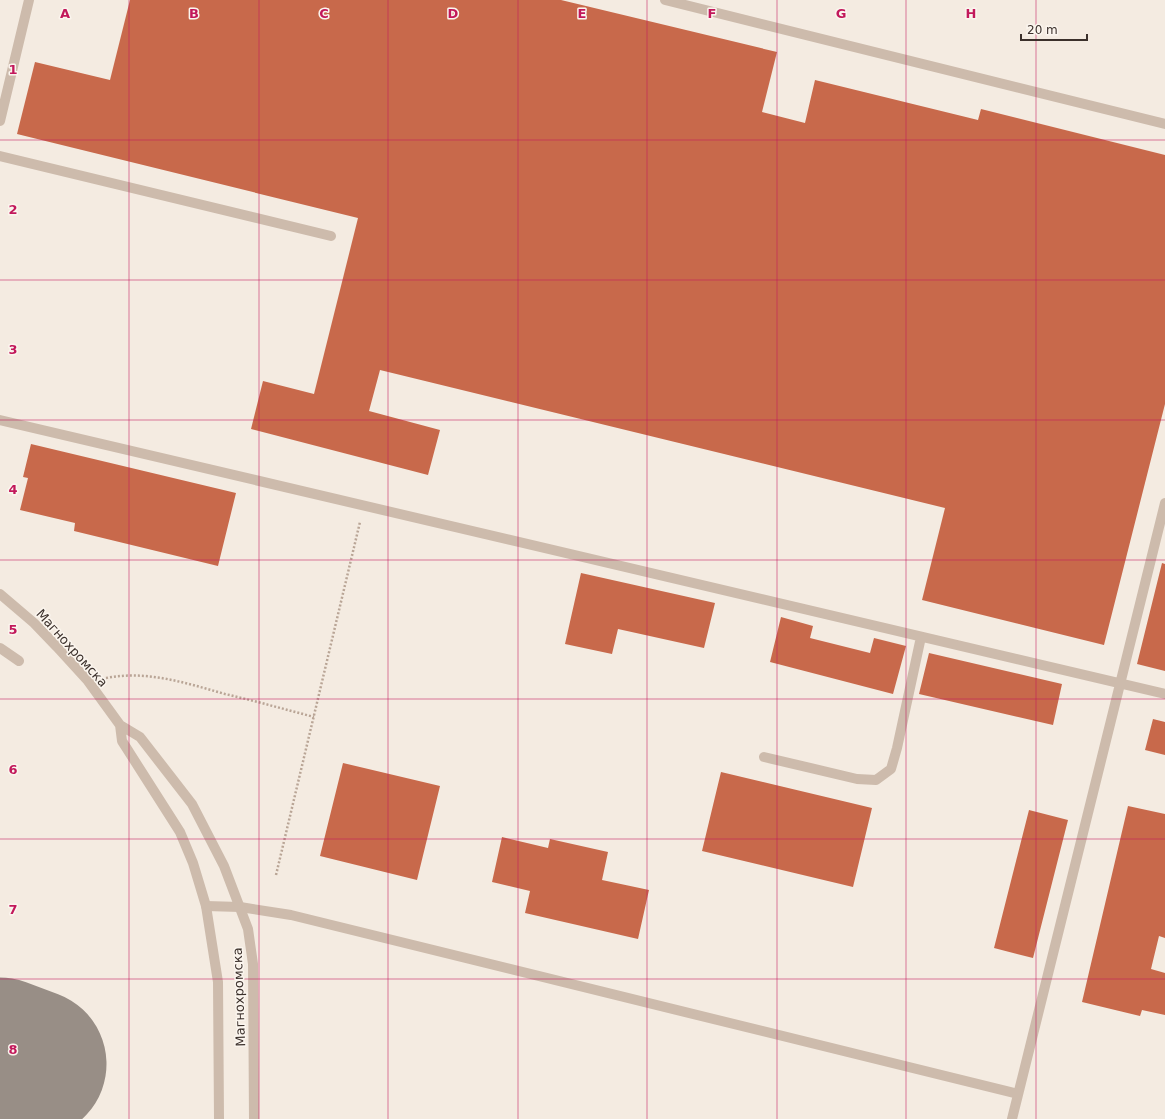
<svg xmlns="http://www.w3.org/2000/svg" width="1165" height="1119" viewBox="0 0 1165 1119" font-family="'DejaVu Sans',sans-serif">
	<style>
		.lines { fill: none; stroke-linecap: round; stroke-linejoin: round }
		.runway { stroke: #988e86; stroke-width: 149 }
		.building { fill: #c8694b }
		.path { stroke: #b9a596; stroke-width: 2.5; stroke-dasharray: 2 2; stroke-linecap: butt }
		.lane { stroke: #cdbbac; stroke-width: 10 }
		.street { stroke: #cdbbac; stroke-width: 10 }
		.grid { fill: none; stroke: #c2185b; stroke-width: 1; stroke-opacity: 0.55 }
		.labels { text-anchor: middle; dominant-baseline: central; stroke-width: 3; stroke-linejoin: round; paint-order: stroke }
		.street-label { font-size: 13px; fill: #3b302b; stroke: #fbf5ee }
		.grid-label { font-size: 13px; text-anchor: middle; font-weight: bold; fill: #c2185b; stroke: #fbf5ee; stroke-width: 3; stroke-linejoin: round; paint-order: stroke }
	</style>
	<rect width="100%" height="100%" fill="#f4ebe1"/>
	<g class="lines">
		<!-- runway -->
		<path class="runway" d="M0 1052 32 1064"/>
	</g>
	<!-- building -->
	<path class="building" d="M130 0H561L777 52 762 112 805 123 815 80 978 120 981 109 1165 155V404L1104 645 922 600 945 508 380 370 369 411 440 430 428 475 251 429 263 381 314 394 358 218 17 134 35 62 110 80Z
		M31 444 236 493 218 566 74 531 75 523 20 510 28 478 23 477Z
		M1162 563 1165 564V671L1137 664Z
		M581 573 715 603 704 648 618 629 612 654 565 644Z
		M781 617 813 626 810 638 870 653 874 638 906 646 893 694 770 662Z
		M929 653 1062 684 1053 725 919 694Z
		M1153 719 1165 722V755L1145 750Z
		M343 763 440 786 417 880 320 856Z
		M721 772 872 808 853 887 702 851Z
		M1128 806 1165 814V938L1159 936 1151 969 1165 973V1015L1142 1010 1140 1016 1082 1002Z
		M1029 810 1068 820 1033 958 994 948Z
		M502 837 548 848 550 839 608 852 602 880 649 890 638 939 525 913 530 891 492 882Z"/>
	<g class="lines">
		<!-- path -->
		<path class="path" d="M106 678C147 670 186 683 225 694 255 701 284 709 314 717
			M276 875 360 522"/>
		<!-- lane -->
		<path class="lane" d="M665 0 1165 124
			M0 121 29 0
			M0 156 331 236
			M0 420 1165 694
			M0 648 19 661
			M764 757 857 779 876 780 891 769 897 748 921 637
			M206 906 240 907 291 915 1018 1094
			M1012 1119 1165 503"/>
		<!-- street -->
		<path class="street" d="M0 594 34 623 57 647 88 681 120 725 140 737 192 804 224 866 248 929 253 964 254 1119
			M120 725 122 741 180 832 193 863 206 906 218 982 219 1119"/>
	</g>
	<!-- grid -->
	<path class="grid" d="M129 0V1119M259 0V1119M388 0V1119M518 0V1119M647 0V1119M777 0V1119M906 0V1119M1036 0V1119M0 140H1165M0 280H1165M0 420H1165M0 560H1165M0 699H1165M0 839H1165M0 979H1165"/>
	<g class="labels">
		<!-- street labels -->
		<g class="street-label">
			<text transform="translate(72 648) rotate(48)">Магнохромска</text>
			<text transform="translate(239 997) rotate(-92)">Магнохромска</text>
		</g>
	</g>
	<g class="grid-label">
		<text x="65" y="18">A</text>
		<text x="194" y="18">B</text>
		<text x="324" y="18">C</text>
		<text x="453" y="18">D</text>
		<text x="582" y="18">E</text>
		<text x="712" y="18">F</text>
		<text x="841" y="18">G</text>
		<text x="971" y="18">H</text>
		<text x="13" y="74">1</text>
		<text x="13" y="214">2</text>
		<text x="13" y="354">3</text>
		<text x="13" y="494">4</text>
		<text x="13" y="634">5</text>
		<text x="13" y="774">6</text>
		<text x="13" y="914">7</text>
		<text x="13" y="1054">8</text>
	</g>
	<!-- scale -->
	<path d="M1021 34v6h66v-6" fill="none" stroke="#3b302b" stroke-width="2"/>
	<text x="1027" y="34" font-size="12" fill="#3b302b" stroke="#fbf5ee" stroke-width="3" paint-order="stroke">20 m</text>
</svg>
